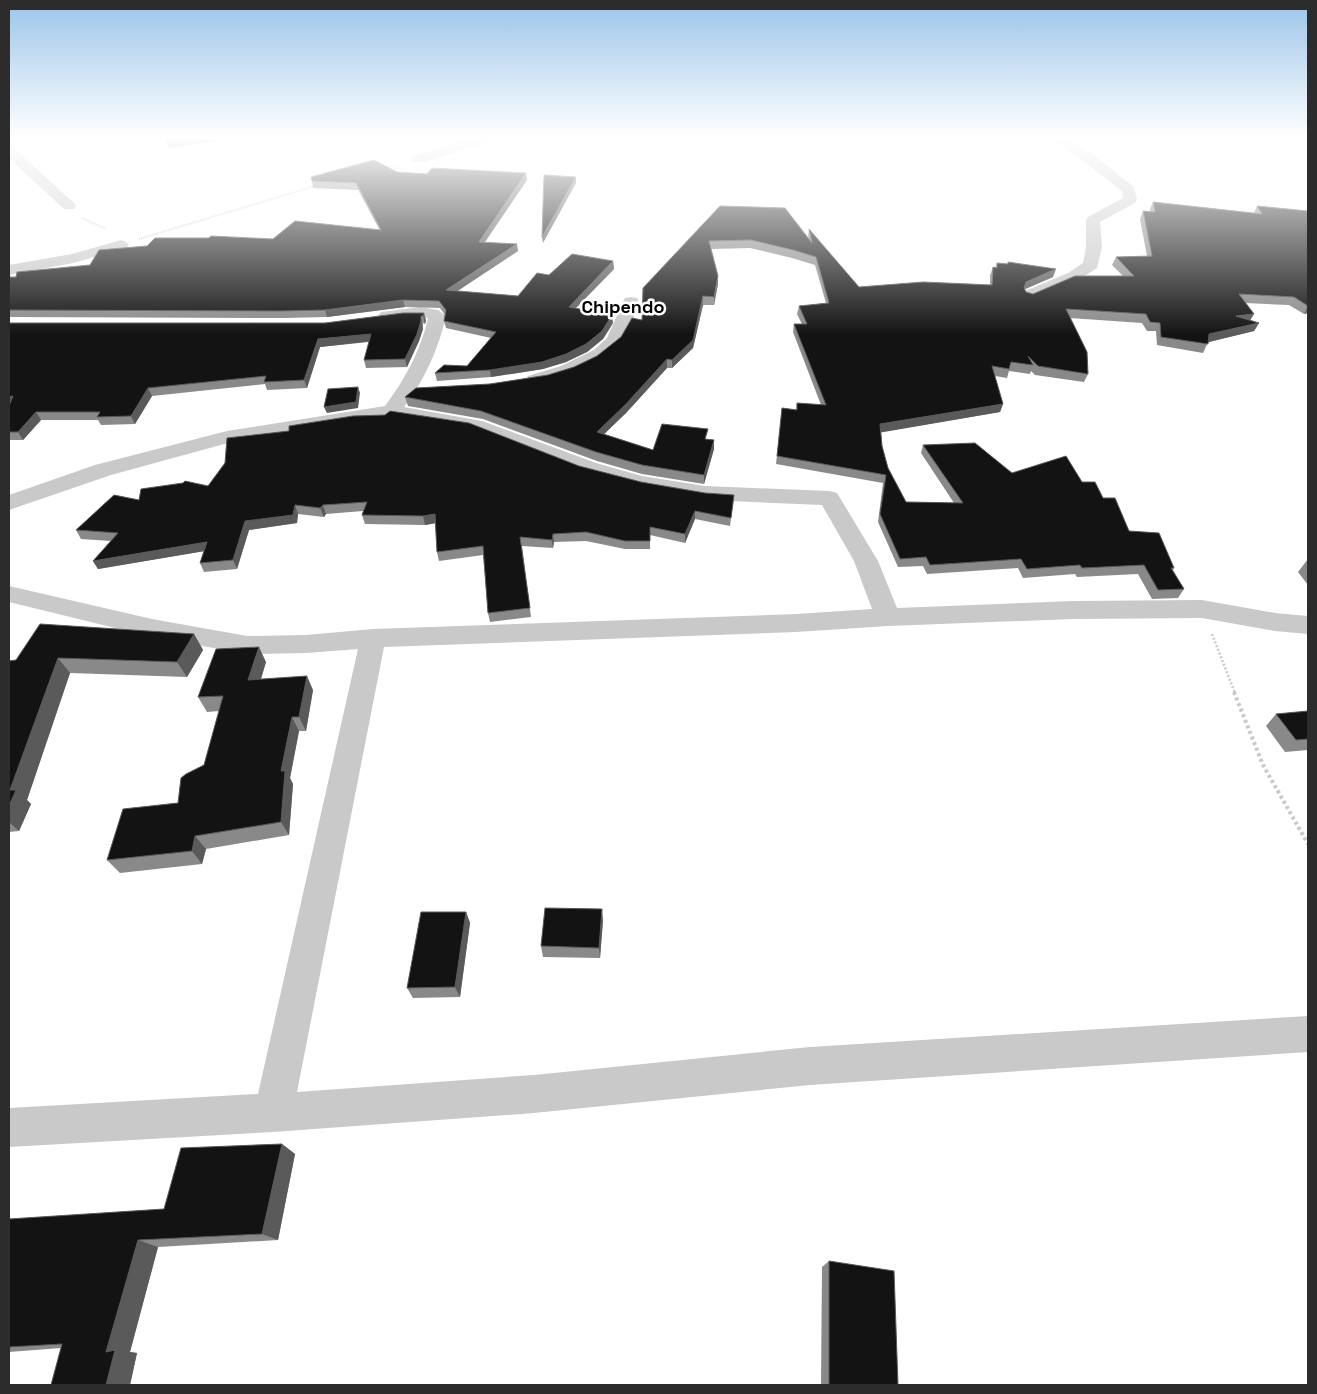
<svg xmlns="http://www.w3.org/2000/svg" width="1317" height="1394" viewBox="0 0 1317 1394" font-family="'Space Grotesk',sans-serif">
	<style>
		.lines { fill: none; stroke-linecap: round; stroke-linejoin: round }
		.path-far2 { stroke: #c9c9c9; stroke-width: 2; stroke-dasharray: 1 1; stroke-linecap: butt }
		.path-far1 { stroke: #c9c9c9; stroke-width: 2.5; stroke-dasharray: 2 2; stroke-linecap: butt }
		.path { stroke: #c9c9c9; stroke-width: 4; stroke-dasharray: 3 3; stroke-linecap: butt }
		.minor { fill: #c9c9c9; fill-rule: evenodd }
		.wall { fill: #898989 }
		.shaded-wall { fill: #5a5a5a }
		.building { fill: #131313; stroke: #5a5a5a }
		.labels { text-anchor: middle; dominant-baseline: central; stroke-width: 5; stroke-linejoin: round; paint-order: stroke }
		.far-quarter-label { font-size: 18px; font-weight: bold; fill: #000; stroke: #fff }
	</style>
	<rect width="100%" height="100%" fill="#fff"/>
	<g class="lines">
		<!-- path-far2 -->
		<path class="path-far2" d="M727 139 729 140
			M384 168 400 164
			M388 169 402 168
			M82 218 106 229
			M139 239 315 186"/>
		<!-- path-far1 -->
		<path class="path-far1" d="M1212 634 1235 693"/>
		<!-- path -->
		<path class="path" d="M1234 692 1263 765 1308 844"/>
		<!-- minor -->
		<path class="minor" d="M470 139H490L488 142 423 162H413L412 159 413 156Z
			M1052 139H1067L1096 157 1134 187 1137 200 1135 203 1100 222 1102 247 1097 268 1080 279 1031 300 1025 299 1023 295 1025 291 1068 273 1083 263 1086 247V220L1088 217 1123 198 1122 191 1086 163Z
			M9 147 14 148 74 203 76 206 74 209H64L9 158Z
			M121 240 126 242 129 245 126 248 73 263 9 275V265L72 254Z
			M631 297 637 298 639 302C633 318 628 337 616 350 601 366 549 389 528 384L526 380 528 376 561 366 594 350 607 338 623 302 625 298Z
			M420 307 438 310 446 316C439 348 424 381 404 407L482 421 596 463 642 476 705 486 829 491 837 493 878 561 897 608 1073 601 1202 600 1275 613 1308 616V634L1275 631 1202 618 1073 619 888 626 796 632 384 647 297 1092 534 1075 810 1047 1308 1016V1052L810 1085 534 1113 273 1132 9 1147V1108L258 1094 358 649 306 653 247 654 152 637 9 602V586L152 619 247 636 306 635 373 629 796 614 872 609 854 561 822 505 705 500 641 489 580 473 471 430 391 417 228 443 111 475 9 510V495L95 465 227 431 385 406C404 381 421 350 428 318 412 316 396 323 381 320L378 316 381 312Z"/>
	</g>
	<!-- wall -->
	<path class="wall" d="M397 172 527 180 485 242 518 251 457 291 518 296 549 275 613 261 614 269 576 308 613 323 603 339 587 352 566 362 543 369 491 377 437 381 435 373 467 366 491 338 446 328 444 321 445 315 440 308 405 307 327 317 284 318 9 317V277H16L90 265 273 239 379 229 358 190 313 188 312 181Z
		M1153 202 1254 213 1257 206 1308 211V313L1304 314 1289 305 1245 303 1254 314 1250 320 1259 323 1254 331 1208 342 1203 353 1157 345 1156 331H1147L1142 323 1070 318 1088 374 1084 382 1035 375 1031 371 1030 374 1009 371 1007 378 995 376 1003 404 1000 412 881 432 882 446 888 468 906 502 954 503 921 453 923 445 1012 473 1082 482 1103 498 1129 531 1174 568 1173 570 1184 589 1178 598 1152 599 1138 574 1077 577 1075 574 1023 578 1018 568 927 574 923 566 898 567 878 522 883 483 776 464 782 408 796 410 797 403 821 405 793 332 794 324H802L797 314 799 306 826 303 815 265 792 258 750 248 711 249 718 276V284L714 305H703L693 348 672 368H667L626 413 604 434 653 450 707 439 714 440V449L704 484 642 474 597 461 483 419 408 406 405 397 548 375 574 367 597 356 642 320 720 206 808 238 809 229 859 287 990 285V275L993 267H996L997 263 1053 277 1025 289 1026 292 1033 294 1123 276 1112 265 1116 257 1147 256 1140 219 1143 211 1150 212V209Z
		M424 313 426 321 425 324 423 323V329L419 341 407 367 366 368 364 360 369 342 320 347 307 388 267 390 265 384 152 396 135 424 101 425 98 420H41L23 440H9V323H325Z
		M579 466 641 482 733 503 730 526 695 519 685 543 650 535V549H625L586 541 554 542 553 548 522 546 531 617 490 622 488 613 483 555 439 561 437 552 435 523 425 525 365 524 362 515 363 511 326 514 324 517 298 514 297 523 249 530 237 569 204 572 200 563 204 551 98 569 93 561 111 541 81 539 76 530 139 500 208 486Z
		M1308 559V585L1298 572Z
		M194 634 203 650 187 677 70 673 27 800 31 804 19 831 9 832V661Z
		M266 662 261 679 313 690 306 731H299L290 778 293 784 289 835 206 849 202 864 120 873 107 860 178 803 204 765 219 711 207 712 198 697Z
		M1308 711V750L1285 752 1266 726 1276 714Z
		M466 912 470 923 460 997 413 998 407 988Z
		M603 920 600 958 543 957 541 946Z
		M282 1144 295 1154 278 1240 158 1247 130 1352 137 1353 130 1385H51L61 1348 9 1352V1219L164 1209Z
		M829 1261 898 1385H821L822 1267Z"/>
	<!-- shaded-wall -->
	<path class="shaded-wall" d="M165 139H216L217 141 169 148Z
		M526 173 527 180 480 249 479 242Z
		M576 177V183L543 243 542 237Z
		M517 244 518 251 447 298 446 290Z
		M613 261 614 269 570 314 569 307Z
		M1056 269 1053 277 1023 290 1026 282Z
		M718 276V284L714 305V297Z
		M703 296V305L693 348 672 368V360Z
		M403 300 405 307 327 317 325 310Z
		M1308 306V313L1304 314Z
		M424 313 426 321 425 324 423 316Z
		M1254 314 1249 322 1236 316Z
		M612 315 613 323 603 339 587 352 566 362 543 369 491 377 490 370Z
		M421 316 423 329 419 341 407 367 405 359Z
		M1259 323 1254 331 1205 343 1209 334Z
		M371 334 373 341 320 347 307 388 304 380 318 339Z
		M667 359V368L626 413 598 440 597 432Z
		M358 387 360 393 358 408 327 413 324 407Z
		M148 388 152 396 135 424 131 416Z
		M13 396 9 405V397Z
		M1003 404 1000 412 878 433 880 424Z
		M36 412 41 420 23 440 18 432Z
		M714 440V449L704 484V475Z
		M295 505 298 514 297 523 249 530 237 569 233 560 245 521Z
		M323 505 326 514 324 517 320 508Z
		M695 511V519L685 543V534Z
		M435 514 437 523 425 525 423 516Z
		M553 534 554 542 553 548 552 540Z
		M207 542 211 550 98 569 93 561Z
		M194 634 203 650 187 677 177 662Z
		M259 647 266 662 256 695 248 680Z
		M58 658 70 673 27 800 31 804 19 831 9 822V806L10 790Z
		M307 676 313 690 306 731 299 717Z
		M292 717 299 731 290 778 293 784 289 835 281 822V771Z
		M195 836 206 849 202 864 192 851Z
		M602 909 603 920 600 958 599 948Z
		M466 912 470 923 460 997 455 987Z
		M282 1144 295 1154 278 1240 262 1234Z
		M138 1240 158 1247 130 1352 137 1353 130 1385H106V1352Z"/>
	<!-- building -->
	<path class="building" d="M374 160 397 172 427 174 432 168 526 173 479 242 517 244 446 290 518 296 537 273 549 275 572 254 613 261 569 307 612 315 602 331 586 344 566 354 542 362 490 370 435 373 444 365 467 366 496 332 444 321 446 310 439 301 403 300 325 310 281 311 9 310V277H16L17 272 90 265 99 250 147 246 155 238H209L211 236 273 239 295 221 381 230 356 183 312 181 311 177Z
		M544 175 576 177 542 237Z
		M1153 202 1262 214 1257 206 1308 211V306L1294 297 1239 294 1254 314 1236 316 1259 323 1209 334 1208 344 1161 337 1160 323 1150 322 1146 314 1066 309 1087 352 1088 374 1038 366 1028 356 1033 365 1011 362 1009 369 992 366 1003 404 880 424 882 446 888 468 906 502 963 503 923 445 975 443 1012 473 1066 456 1082 482H1095L1103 498H1115L1129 531 1159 533 1174 568H1171L1184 589 1158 590 1144 565 1082 568 1080 565 1027 569 1021 559 930 565 926 557 900 559 880 514 886 475 777 456 782 408 797 410V403L826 405 794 324H807L799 306 829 303 816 257 793 250 751 240 709 241 718 276 714 297 703 296 693 340 672 360 667 359 626 404 597 432 653 450 662 424 708 429 705 439 714 440 704 475 642 465 596 452 481 411 405 397 416 388 490 384 548 375 574 367 597 356 621 337 632 318 642 320 643 288 720 206 785 208 812 243 809 229 859 287 923 282 992 285 993 267 997 268V263L1008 264V262L1056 269 1026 282 1024 288 1026 292 1033 294 1075 276H1134L1116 257 1152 256 1143 211 1155 212Z
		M403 313H424L423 316H421V321L417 334 405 359 364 360 371 334 318 339 304 380 264 382 266 376 148 388 131 416 97 417 100 412H36L18 432H9V406L13 396 9 397V323H325Z
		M358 387 356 402 324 407 328 389Z
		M390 411 469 423 579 466 641 482 705 493 734 495 731 518 695 511 685 534 650 527V541H625L586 532 553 534 552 540 520 537 530 608 488 613 483 546 437 552 435 514 423 516 362 515 367 502 323 505 320 508 295 505 293 515 245 521 233 560 200 563 207 542 93 561 118 533 76 530 114 495 139 500 141 489 183 483 185 481 208 486 225 463 227 438 289 431V426L353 416 385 415Z
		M40 624 194 634 177 662 58 658 10 790H16L9 806V661L16 660Z
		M259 647 248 680 307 676 299 717H292L281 771H285L281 822 195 836 192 851 107 860 123 809 178 803 181 778 186 774 204 765 223 696 198 697 216 649Z
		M1308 711V739L1296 740 1276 714Z
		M545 908 602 909 599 948 541 946Z
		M421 912H466L455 987 407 988Z
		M282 1144 262 1234 138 1240 106 1352 115 1350 106 1385H51L62 1344 9 1347V1219L164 1209 181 1148Z
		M829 1261 894 1271 898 1385H829Z"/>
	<!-- sky -->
	<linearGradient id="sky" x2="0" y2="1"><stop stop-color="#9bc4e8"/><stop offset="0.41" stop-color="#fff"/><stop offset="1" stop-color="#fff" stop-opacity="0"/></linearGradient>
	<rect width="1317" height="335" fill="url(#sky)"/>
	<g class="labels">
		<!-- far-quarter labels -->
		<g class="far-quarter-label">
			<text x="623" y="306">Chipendo</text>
		</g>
	</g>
	<!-- border -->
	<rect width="1317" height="1394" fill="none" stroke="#2c2c2c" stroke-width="20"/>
</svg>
